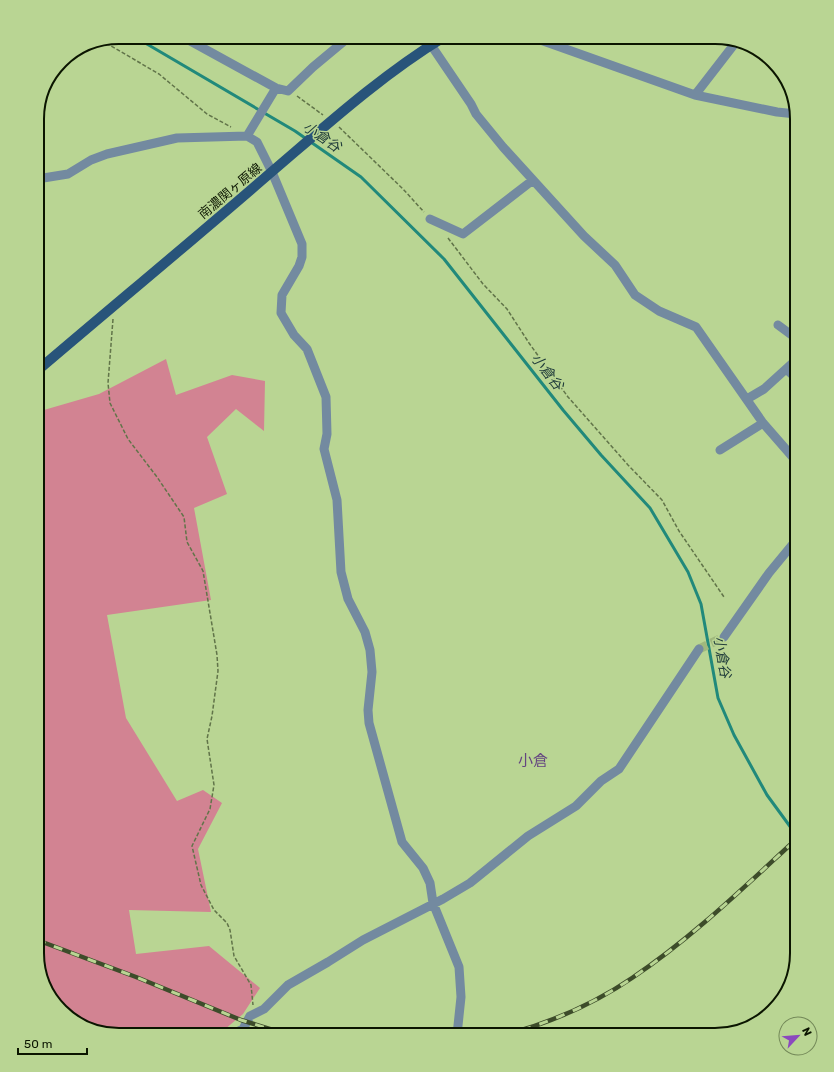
<svg xmlns="http://www.w3.org/2000/svg" width="834" height="1072" viewBox="0 0 834 1072" font-family="Rubik,'Noto Sans JP',sans-serif">
	<style>
		.green { fill: #d28392 }
		.lines { fill: none; stroke-linecap: round; stroke-linejoin: round }
		.stream { stroke: #21897b; stroke-width: 3 }
		.minor-tunnel { stroke: #9fb87d; stroke-width: 9; stroke-dasharray: 9 4.5; stroke-linecap: butt }
		.path { stroke: #617449; stroke-width: 1.5; stroke-dasharray: 4 2; stroke-linecap: butt }
		.minor { stroke: #738aa0; stroke-width: 9 }
		.primary { stroke: #28547a; stroke-width: 10 }
		.rail-casing { stroke: #3d4c2a; stroke-width: 4.5 }
		.rail { stroke: #b9d593; stroke-width: 3; stroke-dasharray: 9; stroke-linecap: butt }
		.labels { text-anchor: middle; dominant-baseline: central; stroke-width: 3; stroke-linejoin: round; paint-order: stroke }
		.street-label { font-size: 13px; fill: #0b1500; stroke: #b9d593 }
		.water-label { font-size: 14px; font-style: italic; fill: #213d3b; stroke: #b9d593 }
		.quarter-label { font-size: 15px; fill: #644580; stroke: #b9d593 }
		.rim { fill: none; stroke: #0b1500; stroke-width: 2 }
	</style>
	<rect width="100%" height="100%" fill="#b9d593"/>
	<!-- green -->
	<path class="green" d="M166 359 176 395 232 375 265 381 264 431 236 409 207 437 227 494 194 508 211 600 107 615 126 718 177 801 203 790 222 803 198 849 211 912 129 910 136 954 209 946 260 988 243 1014 218 1035H118L78 1024 51 999 37 953V412L99 394Z"/>
	<g class="lines">
		<!-- stream -->
		<path class="stream" d="M135 37 295 131 361 177 444 259 563 410 601 455 650 508 688 572 701 604 718 698 734 735 767 795 797 836"/>
		<!-- minor-tunnel -->
		<path class="minor-tunnel" d="M699 649 724 637"/>
		<!-- path -->
		<path class="path" d="M101 40 159 74 207 114 231 127
			M297 96 323 115
			M37 113 42 112 40 102
			M339 127 403 189 424 212
			M448 238 483 284 507 309 529 343 568 397 628 465 662 500 679 531 724 597
			M113 319 108 383 110 403 128 439 157 477 184 517 187 542 203 571 217 655 218 671 212 716 207 739 214 785 210 809 192 846 201 885 214 910 227 923 230 930 234 956 251 985 253 1005"/>
		<!-- minor -->
		<path class="minor" d="M183 37 276 88 288 91 313 67 349 37
			M422 37 431 45 471 104 476 114 503 147 584 236 615 265 635 295 659 311 696 327 763 423 797 462
			M532 37 695 95 777 112 796 114
			M695 95 736 42
			M247 136 276 88
			M37 179 68 174 91 160 107 154 177 138 247 136 257 142 272 172 302 244V257L299 266 282 295 281 313 294 335 307 349 326 397 327 434 324 449 337 500 341 572 348 599 365 632 370 650 372 672 368 710 369 723 402 842 423 868 430 883 433 903 459 967 461 997 457 1035
			M430 219 463 234 533 180
			M778 325 797 339
			M786 369 797 379
			M747 399 764 389 797 359
			M720 450 763 423
			M724 637 769 573 797 539
			M243 1029 252 1035
			M230 1035 243 1029 250 1016 264 1009 288 985 328 962 363 940 443 899 470 883 528 836 576 806 601 781 619 769 699 649"/>
		<!-- primary -->
		<path class="primary" d="M37 371C112 307 187 245 261 181 320 131 377 78 444 37"/>
		<defs>
			<path id="rail" d="M37 940 136 977 241 1020 289 1035
				M505 1035C549 1023 594 1004 632 978 689 940 740 891 790 845"/>
		</defs>
		<!-- rail casing -->
		<use href="#rail" class="rail-casing"/>
		<!-- rail -->
		<use href="#rail" class="rail"/>
	</g>
	<g class="labels">
		<!-- street labels -->
		<g class="street-label">
			<text transform="translate(230 191) rotate(-40)">南濃関ヶ原線</text>
		</g>
		<!-- water labels -->
		<g class="water-label">
			<text transform="translate(322 137) rotate(34)">小倉谷</text>
			<text transform="translate(547 372) rotate(52)">小倉谷</text>
			<text transform="translate(722 657) rotate(80)">小倉谷</text>
		</g>
		<!-- quarter labels -->
		<g class="quarter-label">
			<text x="533" y="761">小倉</text>
		</g>
	</g>
	<!-- crop -->
	<path d="M0 0H834V1072H0ZM119 44H715A75 75 0 0 1 790 119V953A75 75 0 0 1 715 1028H119A75 75 0 0 1 44 953V119A75 75 0 0 1 119 44Z" fill="#b9d593" fill-rule="evenodd"/>
	<path class="rim" d="M119 44H715A75 75 0 0 1 790 119V953A75 75 0 0 1 715 1028H119A75 75 0 0 1 44 953V119A75 75 0 0 1 119 44Z"/>
	<!-- north arrow -->
	<g transform="translate(798 1036) rotate(64)"><circle r="19" fill="#b9d593" stroke="#738858"/>
	<path d="M0-3L7 15L0 10L-7 15Z" fill="#8b49be"/>
	<text y="-6" font-size="11" font-weight="bold" text-anchor="middle" fill="#0b1500">N</text>
	</g>
	<!-- scale -->
	<path d="M18 1048v6h69v-6" fill="none" stroke="#0b1500" stroke-width="2"/>
	<text x="24" y="1048" font-size="12" fill="#0b1500" stroke="#b9d593" stroke-width="3" paint-order="stroke">50 m</text>
</svg>
